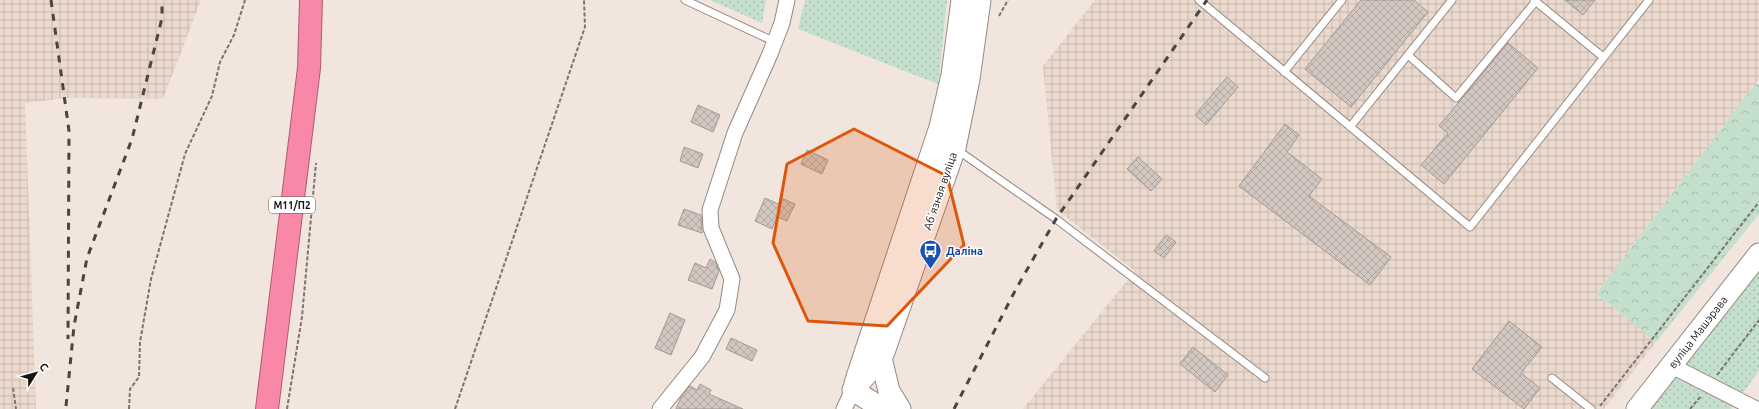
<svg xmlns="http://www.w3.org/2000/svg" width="1759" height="409" viewBox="0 0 1759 409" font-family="Ubuntu,sans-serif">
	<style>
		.industrial { fill: url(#industrial-grid) }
		.grass { fill: url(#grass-dots) }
		.park { fill: url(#park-crowns) }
		.building { fill: url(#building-cross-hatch); stroke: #a49992 }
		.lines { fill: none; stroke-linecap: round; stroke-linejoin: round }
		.lane-casing { stroke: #938882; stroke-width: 9 }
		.street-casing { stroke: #938882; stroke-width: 17 }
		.secondary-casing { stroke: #938882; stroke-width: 23 }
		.highway-casing { stroke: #aa5f72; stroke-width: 24 }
		.path { stroke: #7b746f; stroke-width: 2; stroke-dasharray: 4 2; stroke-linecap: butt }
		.lane { stroke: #fff; stroke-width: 7 }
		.street { stroke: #fff; stroke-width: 15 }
		.secondary { stroke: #fff; stroke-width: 21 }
		.highway { stroke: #f987a7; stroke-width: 22 }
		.rail { stroke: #4a4541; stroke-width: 3; stroke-dasharray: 7 7; stroke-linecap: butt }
		.marked { fill: #de560c; fill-opacity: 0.2; stroke: #de560c; stroke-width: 3; stroke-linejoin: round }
		.labels { text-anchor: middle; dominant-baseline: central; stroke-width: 3; stroke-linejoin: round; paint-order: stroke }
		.shield { fill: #fff; stroke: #5d5a58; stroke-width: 1 }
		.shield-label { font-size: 10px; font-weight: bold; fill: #171411 }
		.street-label { font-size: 11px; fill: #171411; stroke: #fff }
		.transit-label { font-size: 11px; font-weight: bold; fill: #164399; stroke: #fff; text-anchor: start }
	</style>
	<defs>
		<pattern id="industrial-grid" width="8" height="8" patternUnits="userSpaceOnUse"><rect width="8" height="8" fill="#ebd9cd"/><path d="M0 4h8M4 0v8" fill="none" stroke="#c9b9af"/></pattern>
		<pattern id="grass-dots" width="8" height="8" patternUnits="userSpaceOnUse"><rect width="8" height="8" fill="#c4dfcc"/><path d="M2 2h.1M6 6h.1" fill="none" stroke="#a8beae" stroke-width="1.8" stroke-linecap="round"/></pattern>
		<pattern id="park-crowns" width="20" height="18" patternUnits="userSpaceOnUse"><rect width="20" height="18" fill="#c4dfcc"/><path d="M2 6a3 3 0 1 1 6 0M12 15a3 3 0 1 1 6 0" fill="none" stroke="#a8beae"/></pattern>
		<pattern id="building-cross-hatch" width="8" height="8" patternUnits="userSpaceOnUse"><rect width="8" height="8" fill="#d2c7c0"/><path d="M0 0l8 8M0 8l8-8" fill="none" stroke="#b4aaa4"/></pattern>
	</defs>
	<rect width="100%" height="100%" fill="#f1e5de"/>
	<!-- industrial -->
	<path class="industrial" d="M0 0H201L163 99 65 98 25 103 36 409H0Z
		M1095 0H1759V79L1596 294 1656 342 1604 409H1023L1135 271 1057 210 1043 66Z"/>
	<!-- grass -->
	<path class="grass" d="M710 0H766L762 23Z
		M805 0H947L938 84 798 29Z
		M1759 271V371L1731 409H1651Z"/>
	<!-- park -->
	<path class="park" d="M1756 83 1759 85V214L1656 342 1596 294Z"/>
	<!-- building -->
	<path class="building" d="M1361 0H1414L1428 12 1351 107 1305 69Z
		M1565 0H1595L1583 15Z
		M1508 43 1538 68 1444 184 1421 165 1448 133 1439 126Z
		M1227 77 1238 87 1206 125 1195 115Z
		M698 105 720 115 713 132 691 122Z
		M1285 124 1299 135 1287 152 1322 179 1309 196 1391 257 1370 285 1239 186Z
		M684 147 703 154 698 168 680 161Z
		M807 150 828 160 822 174 801 164Z
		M1138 157 1162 179 1151 191 1127 169Z
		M765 198 778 204 781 198 795 204 787 221 777 217 772 229 755 221Z
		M684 209 701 215 702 233 678 225Z
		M1166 235 1176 242 1164 258 1154 251Z
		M710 259 715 262 719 271 712 289 688 280 695 263 706 268Z
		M670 313 685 320 671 355 655 348Z
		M1509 321 1542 347 1521 373 1540 388 1524 409 1472 369Z
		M731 338 757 350 752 361 726 349Z
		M1193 347 1228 375 1215 392 1180 364Z
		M700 384 711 390 709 394 743 409H676L681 397 690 386 697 390Z"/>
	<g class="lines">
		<defs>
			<path id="lane" d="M685 0 775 42
				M1199 0 1470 227 1649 0
				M1534 0 1603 57
				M1408 55 1456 98 1536 1
				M1284 72 1342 0
				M1350 127 1452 0
				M956 149 1056 219 1265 378
				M1552 378 1591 409"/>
			<path id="street" d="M1672 366 1756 409
				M660 409 702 357 727 310 732 279 711 228 710 210 735 133 770 54 782 23 787 0
				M844 409 853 390"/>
			<path id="secondary" d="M881 358 889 391 900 409
				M855 383 940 127 952 75 962 0
				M853 390 881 358 884 352 955 148 969 79 980 0
				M853 390 883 409
				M1637 409 1759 254"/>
			<path id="highway" d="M267 409 309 68 311 0"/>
		</defs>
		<!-- lane casing -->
		<use href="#lane" class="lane-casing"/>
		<!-- street casing -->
		<use href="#street" class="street-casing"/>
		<!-- secondary casing -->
		<use href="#secondary" class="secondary-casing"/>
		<!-- highway casing -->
		<use href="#highway" class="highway-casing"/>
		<!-- path -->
		<path class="path" d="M999 16 1008 0
			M1717 375 1759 320
			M13 388 16 409
			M1600 406 1759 202
			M129 409 130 389 139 377 140 342 151 279 185 154 212 96 220 62 234 35 245 0
			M287 409 302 317 316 163
			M455 409 585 27 584 0
			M1690 409 1701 396"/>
		<!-- lane -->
		<use href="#lane" class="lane"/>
		<!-- street -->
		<use href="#street" class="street"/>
		<!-- secondary -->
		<use href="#secondary" class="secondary"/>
		<!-- highway -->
		<use href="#highway" class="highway"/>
		<!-- rail -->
		<path class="rail" d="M51 0 69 131 68 339
			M66 406 74 326 87 258 132 139 162 18V0
			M954 409 1016 289 1056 219 1207 0"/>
	</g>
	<!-- marked area -->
	<path class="marked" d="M854 129 947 176 964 245 887 326 808 321 773 243 787 164Z"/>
	<!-- icons -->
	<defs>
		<symbol id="bus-pin" viewBox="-11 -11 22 30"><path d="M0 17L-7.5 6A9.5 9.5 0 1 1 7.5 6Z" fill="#1a4fb4" stroke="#fff"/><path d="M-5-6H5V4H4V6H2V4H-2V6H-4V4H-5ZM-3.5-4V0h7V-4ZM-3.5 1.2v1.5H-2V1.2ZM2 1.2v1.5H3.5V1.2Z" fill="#fff"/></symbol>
	</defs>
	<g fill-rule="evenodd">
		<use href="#bus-pin" x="918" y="238" width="25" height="34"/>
	</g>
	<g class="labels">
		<!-- shield labels -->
		<rect class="shield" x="269" y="197" width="46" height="16" rx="3"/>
		<g class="shield-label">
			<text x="292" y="205">М11/П2</text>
		</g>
		<!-- street labels -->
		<g class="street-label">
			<text transform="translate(940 191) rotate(-71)">Абʼязная вуліца</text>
			<text transform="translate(1698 332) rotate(-52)">вуліца Машэрава</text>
		</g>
		<!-- transit labels -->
		<g class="transit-label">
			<text x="946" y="251">Даліна</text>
		</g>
	</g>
	<!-- north arrow -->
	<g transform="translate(36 373) rotate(53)" stroke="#ffffff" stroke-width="3" paint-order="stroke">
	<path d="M0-3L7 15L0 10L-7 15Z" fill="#171411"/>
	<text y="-6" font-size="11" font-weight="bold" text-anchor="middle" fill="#171411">С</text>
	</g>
</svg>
